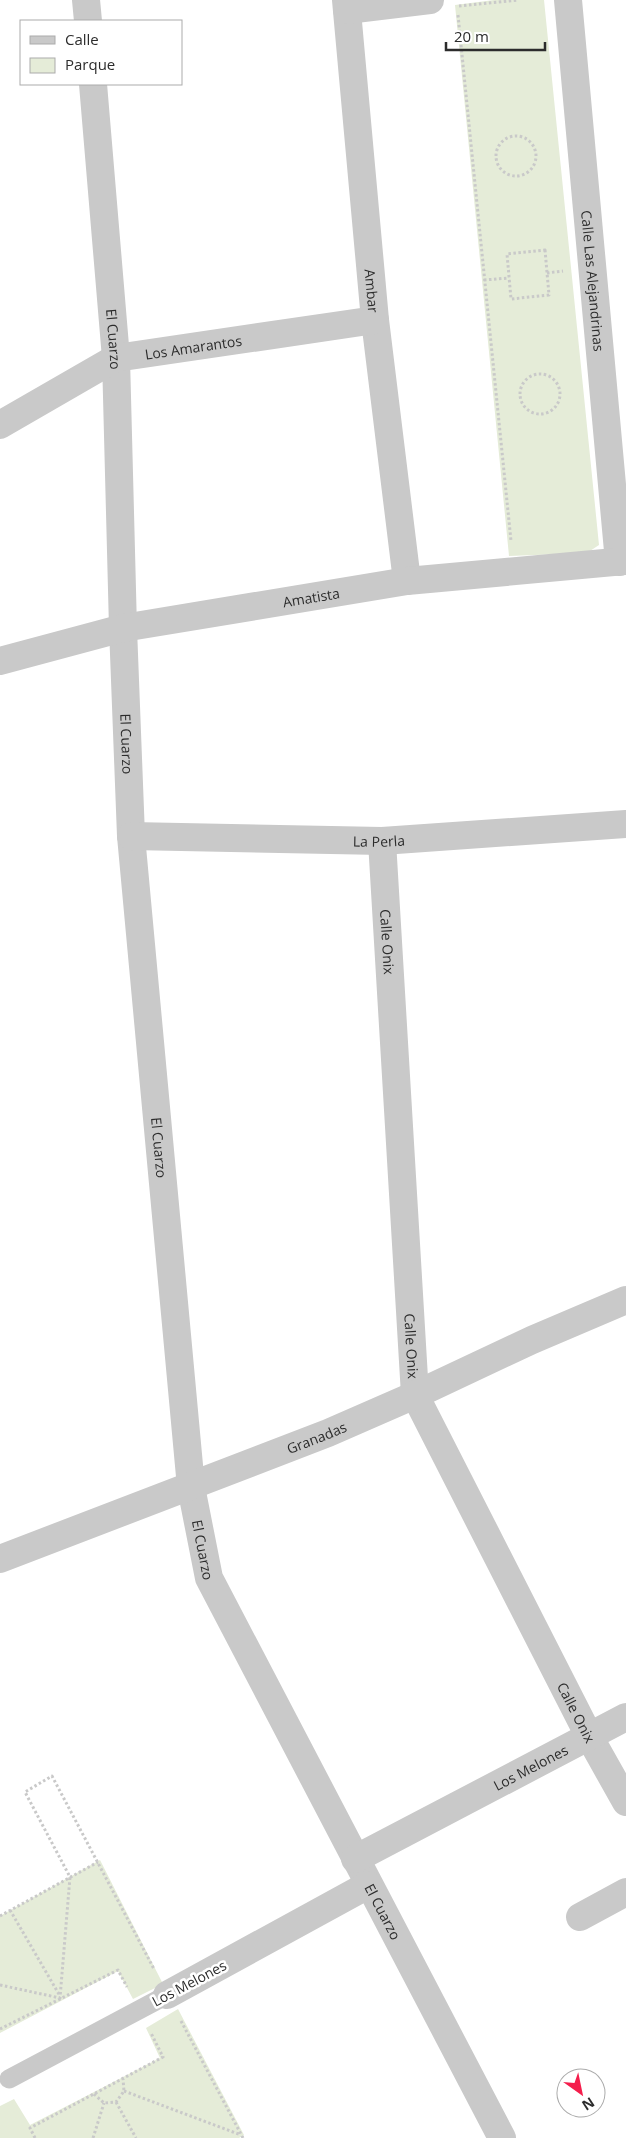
<svg xmlns="http://www.w3.org/2000/svg" width="626" height="2138" viewBox="0 0 626 2138" font-family="'Open Sans',sans-serif">
	<style>
		.green { fill: #e5ecd8 }
		.lines { fill: none; stroke-linecap: round; stroke-linejoin: round }
		.path { stroke: #c9c9c9; stroke-width: 3; stroke-dasharray: 2.5 2.5; stroke-linecap: butt }
		.service { stroke: #c9c9c9; stroke-width: 19 }
		.minor { stroke: #c9c9c9; stroke-width: 28 }
		.labels { text-anchor: middle; dominant-baseline: central; stroke-width: 5; stroke-linejoin: round; paint-order: stroke }
		.street-label { font-size: 14px; fill: #2c2c2c; stroke: #fff }
	</style>
	<rect width="100%" height="100%" fill="#fff"/>
	<!-- green -->
	<path class="green" d="M494 0H544L599 545 587 553 509 556 455 5Z
		M100 1860 163 1984 133 1999 118 1971 0 2033V1916Z
		M178 2009 244 2135 239 2138H0V2106L14 2099 30 2125 160 2058 146 2028Z"/>
	<g class="lines">
		<!-- path -->
		<path class="path" d="M459 6 518 0
			M458 15 511 541
			M496 156a20 20 0 1 1 40 0a20 20 0 1 1-40 0Z
			M545 250 549 295 511 299 507 254Z
			M547 273 563 271
			M484 280 509 278
			M520 394a20 20 0 1 1 40 0a20 20 0 1 1-40 0Z
			M10 1910 60 1996
			M0 1916 98 1862
			M0 1985 60 1998 70 1877 25 1792 52 1776 154 1969
			M181 2021 243 2138
			M0 2029 118 1970 127 1987
			M124 2091 241 2135
			M94 2094 104 2103 116 2102 124 2091 123 2079
			M116 2102 136 2138
			M35 2138 30 2128 163 2057 151 2033
			M93 2138 104 2103"/>
		<!-- service -->
		<path class="service" d="M9 2079 167 1995"/>
		<!-- minor -->
		<g class="minor">
			<path d="M86 0 88 21"/>
			<path id="s1" d="M346 0 375 320 407 581"/>
			<path id="s2" d="M568 0 619 562"/>
			<path d="M347 10 430 0"/>
			<path id="s3" d="M93 84 116 358 123 628 131 836 191 1487 209 1578 502 2138"/>
			<path id="s4" d="M0 425 116 358 375 320"/>
			<path id="s5" d="M0 661 123 628 407 581 626 561"/>
			<path id="s6" d="M131 836 382 841 626 824"/>
			<path id="s7" d="M382 841 415 1395 589 1736 626 1802"/>
			<path id="s8" d="M0 1559 328 1433 415 1395 532 1340 626 1300"/>
			<path id="s9" d="M355 1859 626 1717"/>
			<path d="M580 1917 626 1892"/>
			<path d="M167 1995 368 1885"/>
		</g>
	</g>
	<g class="labels">
		<!-- street labels -->
		<g class="street-label">
			<text stroke="none"><textPath href="#s2" startOffset="282">Calle Las Alejandrinas</textPath></text>
			<text stroke="none"><textPath href="#s1" startOffset="292">Ambar</textPath></text>
			<text stroke="none"><textPath href="#s3" startOffset="256">El Cuarzo</textPath></text>
			<text stroke="none"><textPath href="#s4" startOffset="212">Los Amarantos</textPath></text>
			<text stroke="none"><textPath href="#s5" startOffset="318">Amatista</textPath></text>
			<text stroke="none"><textPath href="#s3" startOffset="661">El Cuarzo</textPath></text>
			<text stroke="none"><textPath href="#s6" startOffset="248">La Perla</textPath></text>
			<text stroke="none"><textPath href="#s7" startOffset="101">Calle Onix</textPath></text>
			<text stroke="none"><textPath href="#s3" startOffset="1066">El Cuarzo</textPath></text>
			<text stroke="none"><textPath href="#s7" startOffset="506">Calle Onix</textPath></text>
			<text stroke="none"><textPath href="#s8" startOffset="339">Granadas</textPath></text>
			<text stroke="none"><textPath href="#s3" startOffset="1471">El Cuarzo</textPath></text>
			<text stroke="none"><textPath href="#s7" startOffset="911">Calle Onix</textPath></text>
			<text stroke="none"><textPath href="#s9" startOffset="198">Los Melones</textPath></text>
			<text stroke="none"><textPath href="#s3" startOffset="1876">El Cuarzo</textPath></text>
			<text transform="translate(189 1983) rotate(-28)">Los Melones</text>
		</g>
	</g>
	<!-- legend -->
	<rect x="20" y="20" width="162" height="65" fill="#ffffff" stroke="#ababab"/>
	<rect x="30" y="36" width="25" height="8" fill="#c9c9c9" stroke="#ababab"/>
	<text x="65" y="45" font-size="15" fill="#2c2c2c">Calle</text>
	<rect x="30" y="58" width="25" height="15" fill="#e5ecd8" stroke="#ababab"/>
	<text x="65" y="70" font-size="15" fill="#2c2c2c">Parque</text>
	<!-- north arrow -->
	<g transform="translate(581 2093) rotate(147)"><circle r="24" fill="#ffffff" stroke="#ababab"/>
	<path d="M0-4L9 19L0 12L-9 19Z" fill="#f41e4c"/>
	<text y="-8" font-size="14" font-weight="bold" text-anchor="middle" fill="#2c2c2c">N</text>
	</g>
	<!-- scale -->
	<path d="M446 42v8h99v-8" fill="none" stroke="#2c2c2c" stroke-width="2.5"/>
	<text x="454" y="42" font-size="15" fill="#2c2c2c" stroke="#ffffff" stroke-width="4" paint-order="stroke">20 m</text>
</svg>
